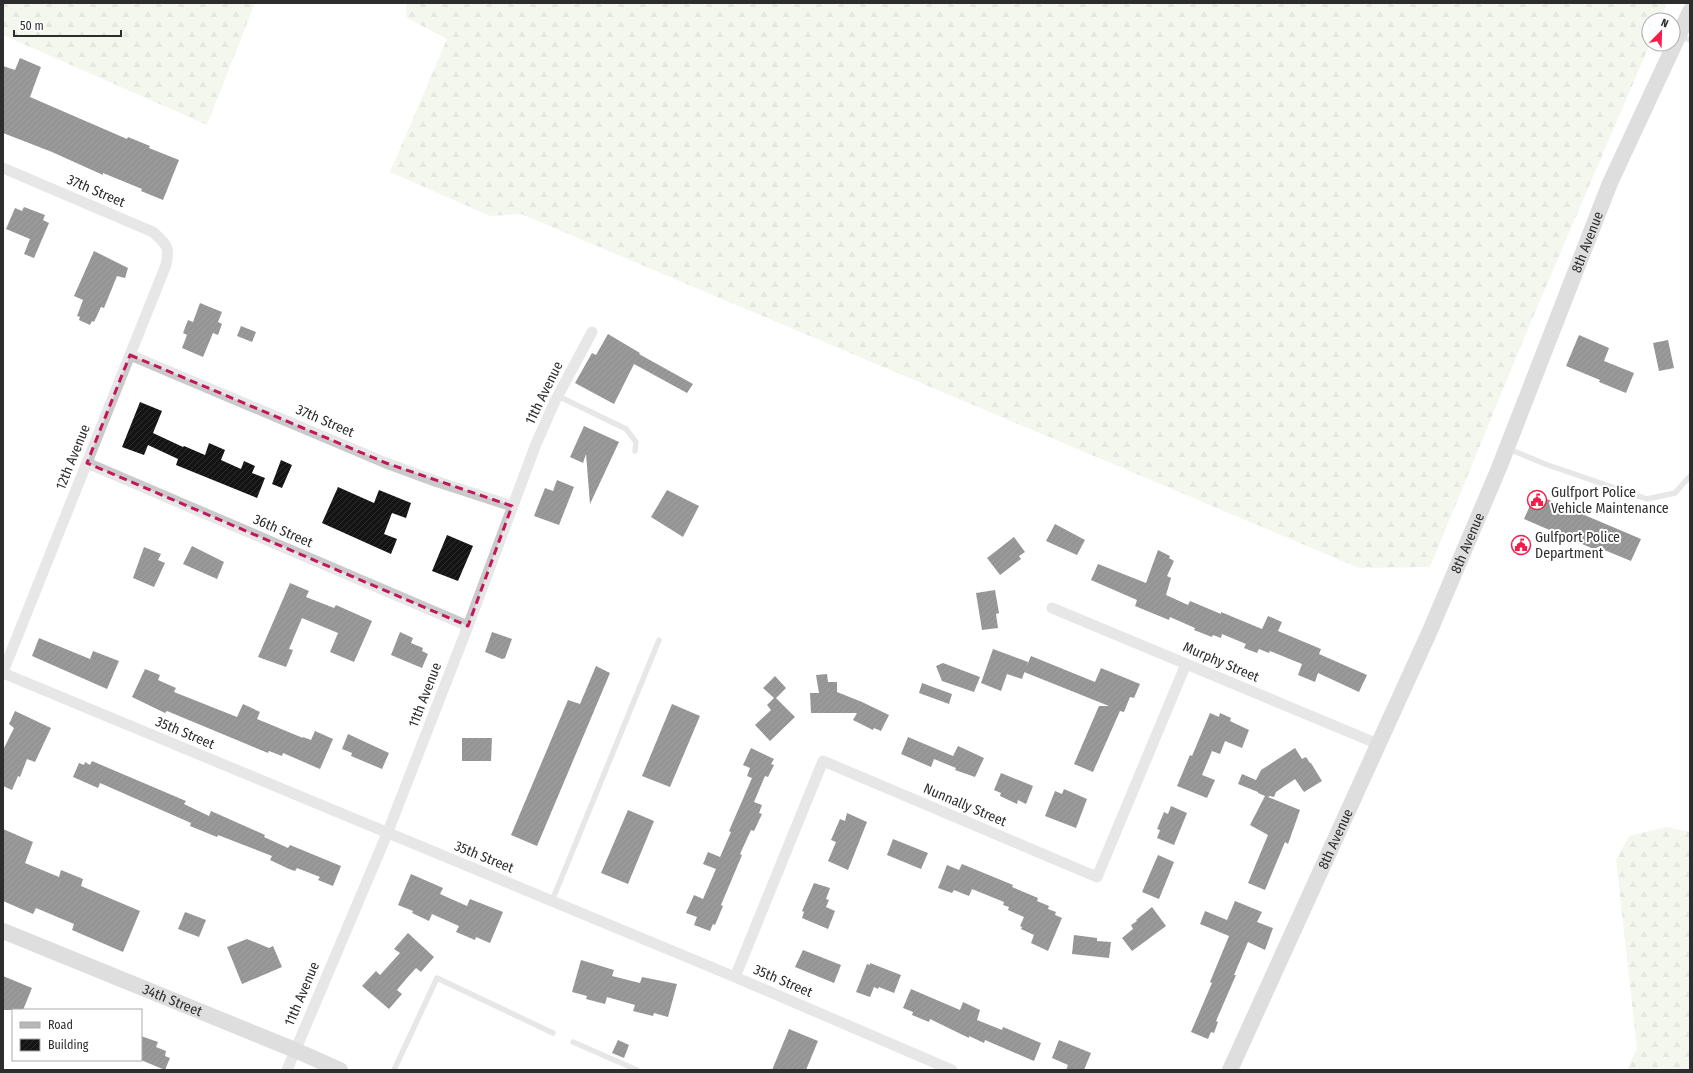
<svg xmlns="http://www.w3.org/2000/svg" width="1693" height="1073" viewBox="0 0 1693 1073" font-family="'Fira Sans Condensed',sans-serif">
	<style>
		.forest { fill: url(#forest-firs) }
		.building { fill: url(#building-hatch) }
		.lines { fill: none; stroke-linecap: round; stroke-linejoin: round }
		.lane { stroke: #cacaca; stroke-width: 5.5 }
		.street { stroke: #cacaca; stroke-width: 11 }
		.secondary { stroke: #b7b7b7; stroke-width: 16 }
		.marked { fill: none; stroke: #c2185b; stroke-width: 3; stroke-dasharray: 8 5; stroke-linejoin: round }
		.labels { text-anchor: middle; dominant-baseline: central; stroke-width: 4; stroke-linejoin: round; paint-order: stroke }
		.street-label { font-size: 14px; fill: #2d2d2d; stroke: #fff }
		.poi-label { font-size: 14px; fill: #2d2d2d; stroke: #fff; text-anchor: start }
	</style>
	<defs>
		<pattern id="forest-firs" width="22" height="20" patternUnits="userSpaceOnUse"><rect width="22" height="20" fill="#e6edd9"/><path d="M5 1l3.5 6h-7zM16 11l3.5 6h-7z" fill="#c6ccbb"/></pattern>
		<pattern id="building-hatch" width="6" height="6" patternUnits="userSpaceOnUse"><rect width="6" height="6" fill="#141414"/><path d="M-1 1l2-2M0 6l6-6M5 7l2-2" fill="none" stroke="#2e2e2e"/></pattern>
	</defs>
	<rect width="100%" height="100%" fill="#fff"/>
	<!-- forest -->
	<path class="forest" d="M3 3H255L207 125 3 35Z
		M406 3H1667L1660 20H1649L1650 44 1532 319 1430 567 1359 568 521 214 490 216 390 172 447 39 407 18Z
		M1666 827 1690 832V1070H1627L1637 1049 1616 860 1629 836Z"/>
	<!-- building -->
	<path class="building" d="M20 58 41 67 30 97 127 139 128 137 150 146 149 148 179 160 163 200 141 191 142 189 103 173V175L52 152 3 133V66L15 70Z
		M24 207 45 215 43 220 49 223 34 258 24 254 30 239 6 229 15 208 22 211Z
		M94 251 128 268 125 278 117 276 104 308 101 307 94 322 92 321 90 325 79 320 80 317 77 316 83 300 74 296Z
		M200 303 222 312 218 322 222 324 218 335 213 333 203 357 182 348 187 335 183 333 188 320 193 322Z
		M241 326 256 332 252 342 237 336Z
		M608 334 640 353 639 354 693 384 687 393 634 364 614 404 575 383 592 353 596 355Z
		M1579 335 1609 348 1604 361 1634 373 1626 393 1599 382 1600 380 1566 366Z
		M1668 340 1674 368 1659 371 1653 343Z
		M140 402 162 411 153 433 183 447 184 446 205 455 209 443 225 450 221 460 241 469 244 461 255 466 252 473 265 478 257 498 176 465 178 459 148 445 144 455 122 447Z
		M584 426 619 442 590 504 586 454 583 463 570 457Z
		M281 460 292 465 282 488 272 484Z
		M557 480 574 487 559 525 534 516 545 488 553 491Z
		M338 487 374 503 379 490 411 503 406 518 392 513 384 534 397 539 391 554 322 523Z
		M667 490 699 506 683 537 651 517Z
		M1535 494 1641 539 1631 561 1597 547 1596 550 1524 519Z
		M1055 524 1085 540 1077 555 1046 541Z
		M447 535 473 546 458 581 432 571Z
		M1014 537 1025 552 1019 556 1021 559 1000 575 987 558Z
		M192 546 224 562 217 579 183 564Z
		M144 547 161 554 158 560 165 563 154 587 133 578Z
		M1158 550 1170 556 1169 558 1174 561 1167 576 1171 578 1166 595 1188 605 1190 601 1221 614V612L1262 629 1268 616 1282 622 1278 631 1321 649 1319 654 1367 675 1359 692 1318 673 1315 682 1298 675 1302 664 1270 651 1269 653 1259 649 1257 653 1244 648 1246 644 1222 634 1221 638 1213 635 1212 637 1194 630 1195 628 1170 617 1169 620 1135 606 1137 600 1091 580 1098 564 1146 583Z
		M290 583 309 591 306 597 334 608 336 605 372 621 354 662 330 652 338 633 302 618 289 649 293 650 286 667 258 657Z
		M995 590 999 613 996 614 998 628 982 630 976 593Z
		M400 632 413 638 411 643 423 648 422 651 428 654 422 668 391 655Z
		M492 632 512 639 505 658 502 659 485 652Z
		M39 638 90 659 93 651 119 661 107 689 32 656Z
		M993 649 1028 662 1022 679 1007 674 1001 691 981 683Z
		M1031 656 1095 682 1101 668 1140 684 1134 698 1130 697 1124 712 1120 711 1093 772 1074 764 1099 706H1109L1024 672Z
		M943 663 980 677 974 692 942 681 936 666Z
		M596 666 610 673 537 846 511 835 568 700 580 704Z
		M145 669 160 675 158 680 176 688 174 692 237 717 243 704 260 712 257 719 303 738V737L311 740 315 731 333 739 320 769 283 753 282 756 269 751 268 753 167 711 165 713 132 697Z
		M827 674 828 682H837V692L862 702 889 715 881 731 874 728 873 730 853 720 857 713H811L810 693H819L816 675Z
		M775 676 786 688 776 698 795 717 770 741 755 725 771 710 767 705 774 698 763 688Z
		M922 683 952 694 949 704 919 693Z
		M672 704 700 716 670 787 642 776Z
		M15 711 51 728 35 762 27 759 20 777 18 776 12 790 3 786V750L14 728 9 724Z
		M1210 713 1219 717 1220 713 1231 718 1230 721 1249 730 1242 748 1225 741 1220 754 1212 751 1202 775 1215 780 1207 798 1177 786 1190 755 1192 756Z
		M348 734 389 753 382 769 351 756 352 753 342 749Z
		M908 737 953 756 958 746 984 758 975 777 955 770 956 768 934 759 931 767 901 754Z
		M462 738H492L491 761H462Z
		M751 748 774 759 771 764 774 765 768 777 765 776 754 802 762 805 759 813 762 814 754 831 751 830 740 854 742 855 721 905 723 906 715 925 713 924 710 931 694 925 697 917 686 913 694 895 703 899 716 869 703 864 708 852 720 857 731 832 729 831 752 778 747 776 750 768 743 765Z
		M1295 748 1302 759 1306 757 1310 763H1311L1322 781 1304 792 1295 779 1276 792 1274 797 1270 796 1268 797 1300 810 1288 844 1285 842 1265 890 1248 883 1268 835 1250 825 1265 796 1258 793V792L1238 784 1242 774 1256 780 1261 770Z
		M92 761 186 801 184 804 209 816 211 811 265 835 264 837 288 848 290 845 341 866 333 886 318 880 320 877 297 868 295 871 289 869 270 860 272 856 218 835 217 837 190 826 191 823 100 783 98 788 73 777 79 763 84 765 85 762 90 765Z
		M1001 773 1033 786 1026 804 1018 800 1017 804 1000 796 1001 793 994 790Z
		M1064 789 1087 799 1076 828 1045 816 1055 791 1062 794Z
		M1171 806 1187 813 1174 845 1157 838 1160 830 1157 829 1164 812 1168 814Z
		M628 810 654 821 628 884 601 873Z
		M847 813 867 822 848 870 828 861 836 842 831 840 840 819 845 821Z
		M3 829 33 842 25 863 59 877 61 870 83 879 81 886 140 911 123 952 72 930 74 924 36 908 33 914 3 901Z
		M893 839 928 853 921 869 887 855Z
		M1158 855 1174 862 1159 899 1142 892Z
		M962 864 1013 885 1012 887 1038 898 1037 901 1049 906 1048 909 1056 912 1055 915 1062 918 1048 951 1031 943 1034 935 1021 929 1022 927 1020 926 1024 917 1008 910 1009 907 1003 905 1004 902 972 889 969 896 954 890 952 893 938 888 947 865 959 870Z
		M411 874 443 888 440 894 467 906 470 899 503 912 490 943 476 937 475 940 456 932 459 926 432 914 429 921 412 913 413 911 398 905Z
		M814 883 830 888 826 899 829 900 826 907 835 911 828 929 802 918 804 912 802 911Z
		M1235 901 1262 912 1257 922 1273 928 1265 950 1248 942 1234 975H1236L1216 1021 1218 1022 1214 1033 1211 1032 1208 1039 1191 1032 1212 983 1210 982 1229 936 1200 924 1205 911 1227 920Z
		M1152 907 1166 926 1132 951 1122 938 1133 929 1131 925 1137 921 1136 920Z
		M185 912 206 920 199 937 178 929Z
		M408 933 434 957 421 972 416 968 406 979 397 990 402 994 389 1009 362 986 376 971 380 975 400 953 394 949Z
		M1074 935 1097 938V941L1111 942 1109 958 1072 954Z
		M247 939 269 948 273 946 282 967 242 984 227 947Z
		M803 950 841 965 834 983 795 967Z
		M581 960 614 970 612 976 640 983 642 977 677 984 668 1017 654 1013 653 1016 633 1011 635 1005 607 997 605 1004 586 999 587 996 572 992Z
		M870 963 901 975 894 993 879 987 878 989 874 987 870 997 856 992 867 964 870 965Z
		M3 976 32 988 23 1010H3Z
		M911 989 960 1010 963 1002 980 1010 977 1020 1002 1030 1003 1027 1041 1043 1034 1061 985 1040 984 1043 969 1036V1038L930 1019 929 1022 912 1015 913 1012 903 1008Z
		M789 1029 818 1041 806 1070H772Z
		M141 1036 158 1042 156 1047 166 1051 165 1056 170 1058 165 1070 141 1060Z
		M618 1040 629 1045 624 1058 612 1053Z
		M1059 1040 1091 1053 1084 1070H1066L1068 1065 1052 1058Z"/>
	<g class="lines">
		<!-- lane -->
		<path class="lane" d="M1681 37 1690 40
			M558 396 626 429 636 442 635 451
			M1509 449 1545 464 1647 499 1675 493 1690 476
			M552 901 659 640
			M573 1042 637 1070
			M394 1070 437 978 553 1033"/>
		<!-- street -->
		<path class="street" d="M3 168 153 232C167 245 170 246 166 265L3 672
			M130 355 386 463 435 481 512 506
			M87 463 468 626
			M1052 608 1378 744
			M3 673 735 977 952 1070
			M735 977 823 761 1097 877 1186 664
			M287 1070 387 834 468 626 536 444 555 401 592 332"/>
		<!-- secondary -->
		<g class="secondary">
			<path id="s1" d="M3 931 295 1050 340 1070"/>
			<path id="s2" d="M1230 1070 1429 633 1499 468 1610 183 1690 11"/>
		</g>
	</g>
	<!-- marked area -->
	<path d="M0 0H1693V1073H0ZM130 355 386 463 512 506 468 626 87 463Z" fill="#fff" fill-opacity=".55" fill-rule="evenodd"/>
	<path class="marked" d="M130 355 386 463 512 506 468 626 87 463Z"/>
	<!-- icons -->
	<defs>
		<symbol id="civic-ring" viewBox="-11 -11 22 22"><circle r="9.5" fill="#fff" stroke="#f61e48" stroke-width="1.5"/><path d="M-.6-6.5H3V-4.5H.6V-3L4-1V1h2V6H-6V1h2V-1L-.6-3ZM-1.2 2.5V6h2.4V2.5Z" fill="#f61e48"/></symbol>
	</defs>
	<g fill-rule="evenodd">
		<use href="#civic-ring" x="1526" y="489" width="22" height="22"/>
		<use href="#civic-ring" x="1510" y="534" width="22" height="22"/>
	</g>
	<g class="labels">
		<!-- street labels -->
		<g class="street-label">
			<text transform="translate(96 191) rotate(23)">37th Street</text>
			<text stroke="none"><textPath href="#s2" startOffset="902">8th Avenue</textPath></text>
			<text transform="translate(544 393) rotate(-64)">11th Avenue</text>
			<text transform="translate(325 421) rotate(23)">37th Street</text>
			<text transform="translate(73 457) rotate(-68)">12th Avenue</text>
			<text transform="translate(283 531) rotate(23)">36th Street</text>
			<text stroke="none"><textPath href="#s2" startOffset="578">8th Avenue</textPath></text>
			<text transform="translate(1221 662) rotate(23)">Murphy Street</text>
			<text transform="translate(425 695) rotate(-69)">11th Avenue</text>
			<text transform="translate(185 733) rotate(23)">35th Street</text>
			<text transform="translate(965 805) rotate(23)">Nunnally Street</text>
			<text stroke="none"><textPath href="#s2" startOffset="254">8th Avenue</textPath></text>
			<text transform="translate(484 857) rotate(22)">35th Street</text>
			<text transform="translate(783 981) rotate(23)">35th Street</text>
			<text transform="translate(302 994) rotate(-67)">11th Avenue</text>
			<text stroke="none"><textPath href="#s1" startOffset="183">34th Street</textPath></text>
		</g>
		<!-- poi labels -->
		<g class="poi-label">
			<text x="1551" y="492">Gulfport Police<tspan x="1551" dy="16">Vehicle Maintenance</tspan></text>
			<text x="1535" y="537">Gulfport Police<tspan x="1535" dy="16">Department</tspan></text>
		</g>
	</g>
	<!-- border -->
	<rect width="1693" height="1073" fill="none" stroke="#2d2d2d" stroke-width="8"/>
	<!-- legend -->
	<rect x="12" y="1009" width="130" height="52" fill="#ffffff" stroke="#ababab"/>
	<rect x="20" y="1022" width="20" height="6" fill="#b7b7b7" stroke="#ababab"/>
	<text x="48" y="1029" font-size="12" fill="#2d2d2d">Road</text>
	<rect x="20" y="1039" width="20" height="12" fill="url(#building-hatch)" stroke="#ababab"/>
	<text x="48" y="1049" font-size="12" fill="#2d2d2d">Building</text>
	<!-- north arrow -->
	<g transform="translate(1661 32) rotate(23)"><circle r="19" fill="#ffffff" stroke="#ababab"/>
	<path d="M0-3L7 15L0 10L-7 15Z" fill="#f61e48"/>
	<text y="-6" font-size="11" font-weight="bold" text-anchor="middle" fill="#2d2d2d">N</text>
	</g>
	<!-- scale -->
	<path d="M14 30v6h107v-6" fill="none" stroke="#2d2d2d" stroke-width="2"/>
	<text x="20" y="30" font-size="12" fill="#2d2d2d" stroke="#ffffff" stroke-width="3" paint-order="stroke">50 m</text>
</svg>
